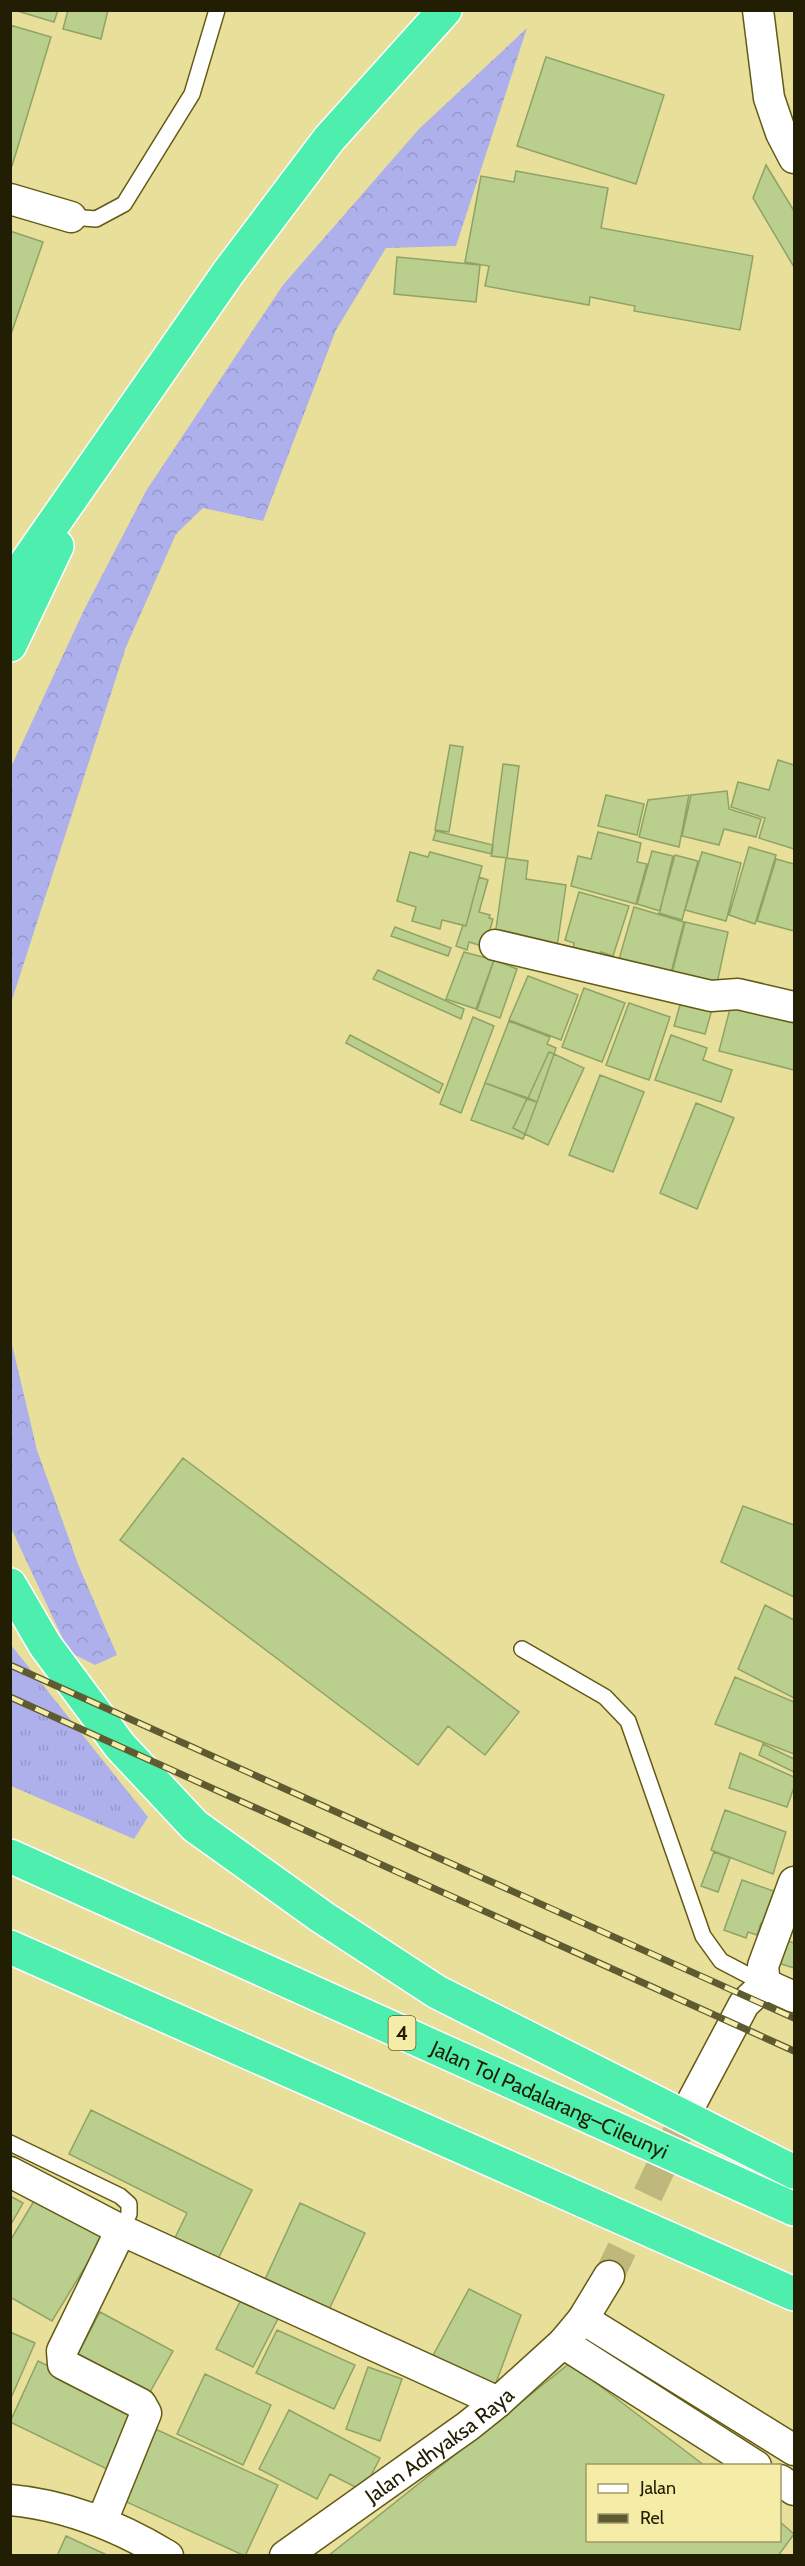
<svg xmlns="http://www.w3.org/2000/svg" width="805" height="2566" viewBox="0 0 805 2566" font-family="Cabin,sans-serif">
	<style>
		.grass { fill: url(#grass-tufts) }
		.forest { fill: url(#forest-crowns) }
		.building { fill: #bace8d; stroke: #8fa364; stroke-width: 1.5 }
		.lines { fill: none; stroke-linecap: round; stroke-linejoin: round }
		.minor-tunnel { stroke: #bfb87c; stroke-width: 30; stroke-dasharray: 30 15; stroke-linecap: butt }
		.service-casing { stroke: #635a13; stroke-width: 18 }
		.minor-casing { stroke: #635a13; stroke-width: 33 }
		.motorway-casing { stroke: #fff; stroke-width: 36 }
		.service { stroke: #fff; stroke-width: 15 }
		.minor { stroke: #fff; stroke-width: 30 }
		.motorway { stroke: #4eeeae; stroke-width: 33 }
		.rail-casing { stroke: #5e5a32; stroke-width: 7 }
		.rail { stroke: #f4eca7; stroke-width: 4.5; stroke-dasharray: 14; stroke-linecap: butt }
		.labels { text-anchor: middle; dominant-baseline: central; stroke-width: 4.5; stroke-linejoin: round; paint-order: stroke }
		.shield { fill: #f4eca7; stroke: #605c34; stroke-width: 1.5 }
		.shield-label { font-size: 20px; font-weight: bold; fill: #211e03 }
		.street-label { font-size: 21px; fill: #211e03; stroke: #f4eca7 }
	</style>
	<defs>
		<pattern id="grass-tufts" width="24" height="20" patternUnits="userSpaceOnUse" patternTransform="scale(1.5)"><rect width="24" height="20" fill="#aeb0ec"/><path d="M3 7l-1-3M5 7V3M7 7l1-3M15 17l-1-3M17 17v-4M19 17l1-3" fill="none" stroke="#9597c9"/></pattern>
		<pattern id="forest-crowns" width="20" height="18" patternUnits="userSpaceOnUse" patternTransform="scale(1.5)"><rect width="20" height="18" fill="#aeb0ec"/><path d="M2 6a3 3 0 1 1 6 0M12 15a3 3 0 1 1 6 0" fill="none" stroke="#9597c9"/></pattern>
	</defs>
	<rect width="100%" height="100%" fill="#e7df9a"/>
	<!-- grass -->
	<path class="grass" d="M11 1645 148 1817 134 1839 11 1786Z"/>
	<!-- forest -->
	<path class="forest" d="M527 28 456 246 386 248 336 330 263 521 203 508 176 534 126 647 11 1003V767L84 610 146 491 283 285 419 129Z
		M10 1336 37 1450 78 1564 117 1655 95 1665 69 1652 11 1528Z"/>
	<!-- building -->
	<path class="building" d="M14 10H58L54 22Z
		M68 10H108L101 39 63 29Z
		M10 25 51 37 12 166H10Z
		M546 57 664 95 636 184 517 146Z
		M766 165 794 211V267L753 198Z
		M516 171 608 188 601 228 753 256 740 330 634 311 635 306 590 297 589 305 485 286 489 266 465 262 481 176 514 182Z
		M10 231 43 242 10 337Z
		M397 257 480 265 476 302 394 294Z
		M450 745 463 747 449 832 435 830Z
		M778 760 794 765V849L759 838 765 818 731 807 738 782 769 790Z
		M503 764 519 766 507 858 491 856Z
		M727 791 729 809 761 819 756 837 724 829 719 845 682 836 691 795Z
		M606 795 644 804 637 835 598 826Z
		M689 795 679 847 639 837 648 800Z
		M436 831 493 845 492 854 433 840Z
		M598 832 641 843 637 862 647 864 636 904 571 886 578 856 591 859Z
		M749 847 776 855 755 924 729 915Z
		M652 851 673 856 660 911 637 904Z
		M410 852 428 857 430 852 482 866 466 926 442 920 440 929 412 921 416 907 397 901Z
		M702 852 741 863 726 921 685 910Z
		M675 855 698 861 682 920 659 913Z
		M506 858 528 861 526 879 566 885 557 947 495 936Z
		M776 859 794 864V931L757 921Z
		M479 877 488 880 479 912 490 915 489 918 493 919 485 947 469 942 467 950 456 946 463 925 466 926Z
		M579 892 629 906 613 956 601 952 599 959 573 951 574 943 565 940Z
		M634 907 684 922 670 977 618 963Z
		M685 922 728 932 716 988 671 977Z
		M395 927 451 948 448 956 391 936Z
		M464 952 494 960 476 1009 446 999Z
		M494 960 517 969 500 1018 477 1010Z
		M378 970 464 1009 461 1019 373 979Z
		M528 976 578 995 561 1040 509 1020Z
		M584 988 625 1003 602 1062 562 1047Z
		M682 998 713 1006 705 1034 674 1026Z
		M732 1001 794 1017V1070L719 1051Z
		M629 1003 670 1017 649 1080 606 1065Z
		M473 1017 494 1026 461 1113 440 1104Z
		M509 1021 550 1037 547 1044 556 1048 554 1054 549 1052 528 1098 485 1083Z
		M350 1035 443 1084 439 1093 346 1043Z
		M671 1035 707 1048 703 1060 732 1070 721 1102 655 1080Z
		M549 1052 554 1054 537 1102 528 1098Z
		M554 1054 584 1068 548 1145 525 1134 537 1102 527 1099 537 1102Z
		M600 1075 644 1092 613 1172 569 1155Z
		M485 1083 527 1099 513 1128 525 1134 523 1139 471 1120Z
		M527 1099 537 1102 525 1134 513 1128Z
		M696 1103 734 1118 697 1209 660 1193Z
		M183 1458 519 1712 485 1755 448 1726 418 1765 120 1540Z
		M743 1506 794 1525V1597L721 1562Z
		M765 1605 794 1620V1698L738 1669Z
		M735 1677 794 1702V1754L715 1724Z
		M763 1744 794 1759V1772L759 1755Z
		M740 1753 794 1777V1787L787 1807 729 1788Z
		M725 1810 786 1832 773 1874 711 1850Z
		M714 1852 730 1858 718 1892 701 1886Z
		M742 1880 779 1893 768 1925 761 1923 757 1935 748 1932 746 1938 724 1930Z
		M785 1940 794 1943V1968L778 1963Z
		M91 2110 252 2190 214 2267 171 2246 187 2213 69 2154Z
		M10 2196 23 2203 10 2226Z
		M37 2196 104 2236 52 2321 10 2297V2241Z
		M300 2203 365 2233 326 2316 262 2286Z
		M469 2289 521 2315 494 2388 430 2361Z
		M246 2290 283 2309 253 2367 216 2349Z
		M100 2312 173 2351 150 2392 78 2354Z
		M277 2330 355 2365 334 2409 256 2373Z
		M10 2332 35 2343 11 2398 10 2397Z
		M38 2361 137 2409 107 2469 10 2422Z
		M570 2363 705 2466H588V2540H780V2522L794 2534 778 2556H328Z
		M368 2367 402 2379 380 2441 346 2429Z
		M205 2374 271 2405 243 2465 177 2434Z
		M289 2410 380 2458 363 2491 330 2474 317 2499 259 2469Z
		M153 2428 278 2485 245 2556 120 2499Z
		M66 2536 109 2556H57Z"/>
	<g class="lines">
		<!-- minor-tunnel -->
		<path class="minor-tunnel" d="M609 2276 693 2100"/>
		<defs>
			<path id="service" d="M71 217 96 219 124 204 192 94 217 10
				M522 1649 605 1697 628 1721 703 1936 721 1961 765 1984
				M10 2143 120 2196 129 2204V2214L121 2230"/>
			<g id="minor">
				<path d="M758 10 769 98 781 133 794 158"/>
				<path d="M10 199 71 217"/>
				<path d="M495 945 711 996 738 994 794 1007"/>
				<path d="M765 1984 763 1966 794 1882"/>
				<path d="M765 1984 794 1997"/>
				<path d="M693 2100 744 2004 765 1984"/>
				<path d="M10 2172 121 2230 498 2402"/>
				<path d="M583 2319 794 2450"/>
				<path d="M563 2343 756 2466"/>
				<path d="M780 2480 794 2490"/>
				<path d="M10 2500C67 2505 120 2527 168 2556"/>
				<path d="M102 2521 146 2413 141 2404 63 2364 62 2351 121 2230"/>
				<path id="s1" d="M285 2556 468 2426 498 2402 563 2343 583 2319 609 2276"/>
			</g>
			<g id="motorway">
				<path d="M10 586 228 273 329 139 445 10"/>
				<path d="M10 645 57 546"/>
				<path d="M10 1585 45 1645 120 1746 195 1826 322 1917 437 1992 794 2172"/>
				<path id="s2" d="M10 1856 794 2209"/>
				<path d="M10 1947 794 2294"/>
			</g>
		</defs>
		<!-- service casing -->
		<use href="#service" class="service-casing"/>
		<!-- minor casing -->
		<use href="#minor" class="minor-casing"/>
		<!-- motorway casing -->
		<use href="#motorway" class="motorway-casing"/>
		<!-- service -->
		<use href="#service" class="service"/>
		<!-- minor -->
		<use href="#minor" class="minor"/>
		<!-- motorway -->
		<use href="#motorway" class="motorway"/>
		<defs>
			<path id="rail" d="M10 1665 794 2018
				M10 1697 794 2051"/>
		</defs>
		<!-- rail casing -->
		<use href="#rail" class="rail-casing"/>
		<!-- rail -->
		<use href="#rail" class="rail"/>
	</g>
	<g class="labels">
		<!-- shield labels -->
		<rect class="shield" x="388.5" y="2016" width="27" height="34" rx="4.5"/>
		<g class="shield-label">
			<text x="402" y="2033">4</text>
		</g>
		<!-- street labels -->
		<g class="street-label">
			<text stroke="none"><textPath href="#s2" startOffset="592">Jalan Tol Padalarang–Cileunyi</textPath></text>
			<text stroke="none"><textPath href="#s1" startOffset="190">Jalan Adhyaksa Raya</textPath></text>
		</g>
	</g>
	<!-- border -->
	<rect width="805" height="2566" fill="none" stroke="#211e03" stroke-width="24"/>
	<!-- legend -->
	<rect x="586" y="2464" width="195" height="78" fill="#f4eca7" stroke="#a09a65" stroke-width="1.5"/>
	<rect x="598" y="2484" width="30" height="9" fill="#ffffff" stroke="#a09a65" stroke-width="1.5"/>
	<text x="640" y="2494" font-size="18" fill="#211e03">Jalan</text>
	<rect x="598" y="2514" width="30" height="9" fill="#5e5a32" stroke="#a09a65" stroke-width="1.5"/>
	<text x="640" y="2524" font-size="18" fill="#211e03">Rel</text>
</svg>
